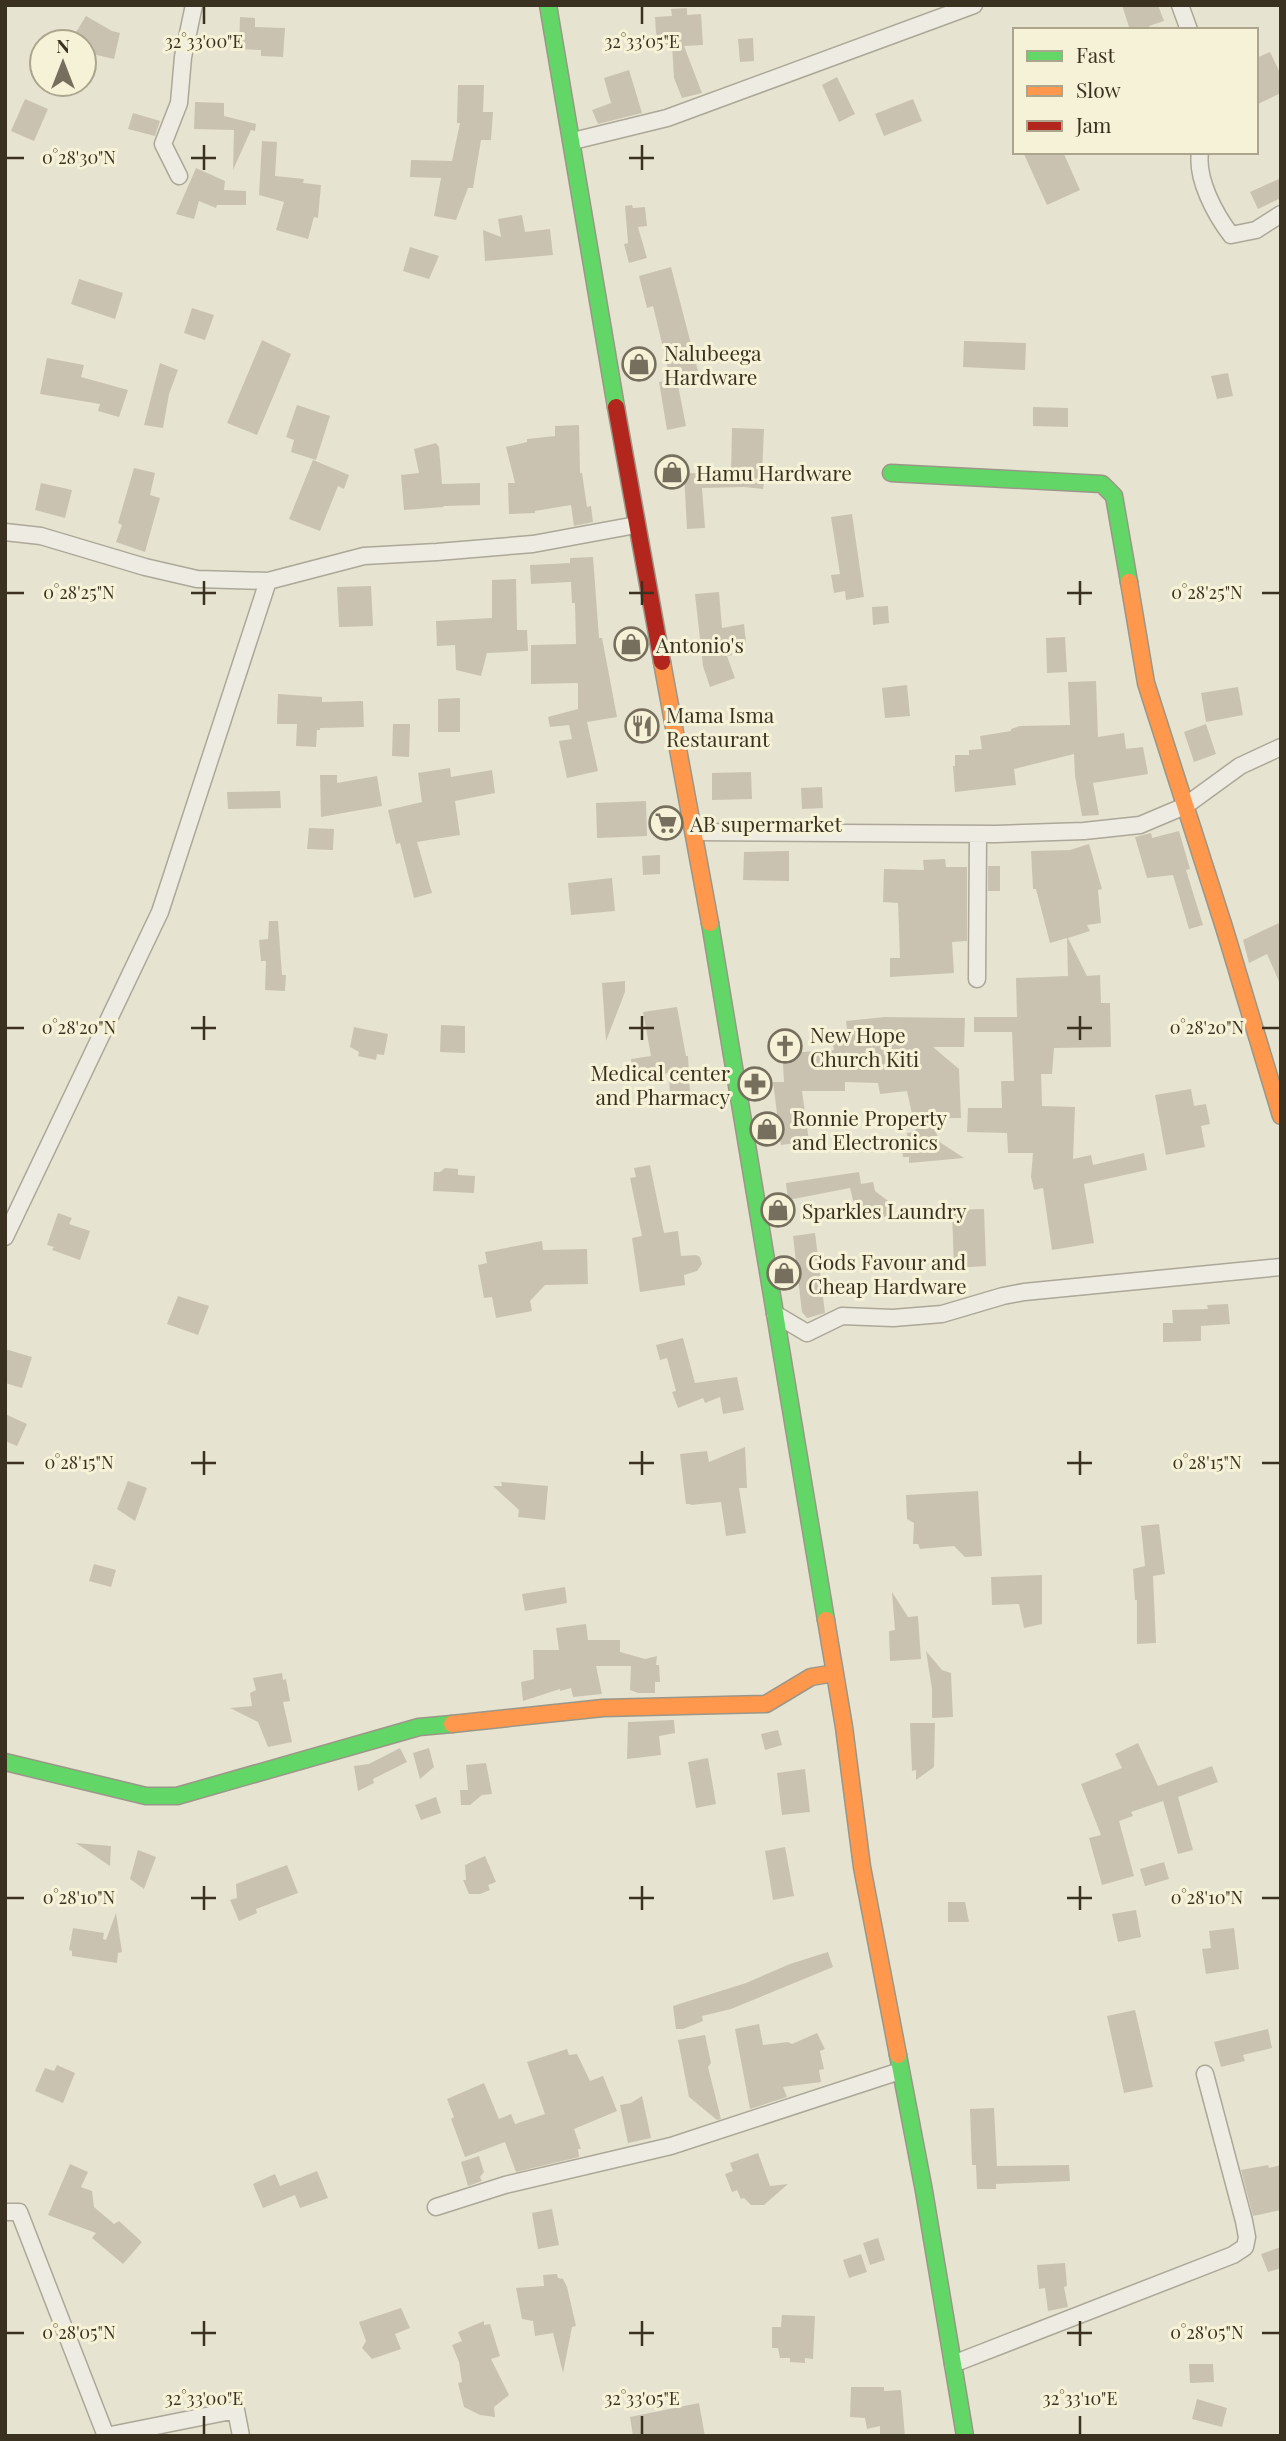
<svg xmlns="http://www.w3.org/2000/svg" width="1286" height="2441" viewBox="0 0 1286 2441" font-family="'Playfair Display',serif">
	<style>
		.building { fill: #cac2b1 }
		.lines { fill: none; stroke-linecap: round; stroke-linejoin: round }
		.street-casing { stroke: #aca798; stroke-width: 19 }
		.fast-casing { stroke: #9b9788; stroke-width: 19 }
		.slow-casing { stroke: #9b9788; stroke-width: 19 }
		.jam-casing { stroke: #9b9788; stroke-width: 19 }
		.street { stroke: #eeece2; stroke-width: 16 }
		.fast { stroke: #63d668; stroke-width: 16 }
		.slow { stroke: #ff974d; stroke-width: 16 }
		.jam { stroke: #b3261e; stroke-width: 16 }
		.ticks { fill: none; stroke: #3b3120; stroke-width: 2.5 }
		.labels { text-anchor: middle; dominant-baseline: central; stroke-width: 6; stroke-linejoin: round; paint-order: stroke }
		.poi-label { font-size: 21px; fill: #3b3120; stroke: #f6f2d7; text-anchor: start }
		.ticks-label { font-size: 18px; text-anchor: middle; fill: #3b3120; stroke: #f6f2d7; stroke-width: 6; stroke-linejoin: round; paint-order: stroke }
	</style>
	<rect width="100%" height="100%" fill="#e6e3d0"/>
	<!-- building -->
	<path class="building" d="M1122 5H1158L1164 21 1149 26 1151 30H1130Z
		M687 8V15L701 14 703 45 684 46 702 93 682 98 674 78 672 44 661 45 656 33 655 17 672 16 671 9Z
		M86 16 112 31 120 33 114 59 84 52V42H70Z
		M240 17 255 18V27L285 28 283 57 261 56V50L239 49Z
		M753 38 754 61 740 62 738 39Z
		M1270 52 1281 75V93L1256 105V58Z
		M629 70 642 113 598 124 592 110 611 103 604 78Z
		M837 77 855 114 839 122 822 85Z
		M458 85H484L483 112H493L491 140H481L473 188H468L456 220 434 216 441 178 410 177 411 160 452 161 460 123H457Z
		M25 99 48 109 34 141 11 131Z
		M913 99 922 121 884 136 875 114Z
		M195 102 224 103V116L256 124 255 131 251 130 233 170 234 130 194 129Z
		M133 113 160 121 155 136 128 129Z
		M262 141 277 142 275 176 304 179 303 183 321 185 318 218 314 217 308 239 276 230 284 202 259 195Z
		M1023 152H1063L1080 190 1047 205Z
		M196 168 225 181 224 190 246 191V205H217L216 208 199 201 194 219 176 214Z
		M1281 178V198L1258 209 1250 192Z
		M632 205 633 208 645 207 647 226 638 227 647 258 629 263 624 244 628 243 625 206Z
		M522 215 525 232 550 229 553 255 485 261 483 230 501 237 498 219Z
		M410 247 439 256 429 279 403 271Z
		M671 267 698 371 670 377 653 306 647 308 639 276Z
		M79 279 123 293 115 319 71 304Z
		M192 308 214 315 205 340 184 333Z
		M262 340 291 354 257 435 227 423Z
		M964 341 1026 343 1025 370 963 367Z
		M47 358 84 365 81 377 128 390 119 417 98 411 100 404 40 394Z
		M160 363 178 370 169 394 163 428 144 425Z
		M1228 373 1233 396 1217 399 1211 376Z
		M677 380 686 426 667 430 659 382Z
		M297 405 330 416 316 460 291 452 294 440 286 437Z
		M1033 407 1068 408V427L1033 426Z
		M579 425 580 473H582L587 507 591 506 593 522 574 526 571 505 535 511V513L509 514 508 483H515L506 447 527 442V439L555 436V426Z
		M732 428 764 429 762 474H765L763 489 744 487 702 488 705 528 687 529 684 473 731 474Z
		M436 443 439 447 442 484 480 483V505L443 506 444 507 404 510 401 475 419 473 414 449Z
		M313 460 349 475 344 489 338 486 320 531 289 519Z
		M134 468 155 473 150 495 160 498 145 552 116 542 122 525 118 523Z
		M41 483 72 490 65 518 35 510Z
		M852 514 864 597 846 600 845 591 834 593 831 575 840 574 831 517Z
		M593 557 599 638H602L617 717 587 722 598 771 567 778 559 741 572 739 569 725 550 727 548 717 578 709V683L531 684V645L576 644 575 603H572L571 582 531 584 530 565 570 563V558Z
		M516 579 517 630H527L528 651 487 653 481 676 456 670 455 645 437 646 436 621 492 618V580Z
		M371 586 373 626 339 627 337 587Z
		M719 592 722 628 744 624 746 643 730 644 732 655 727 656 735 678 710 687 703 666 695 594Z
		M888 606 889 623 873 625 872 607Z
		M1065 637 1067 672 1047 673 1046 638Z
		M1096 681 1098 737 1124 733 1126 749 1143 747 1148 774 1093 783 1099 815 1082 816 1075 776 1074 754 1014 769 1016 785 955 792 953 766H955V755H969V750L982 749 980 736 1011 731V729L1020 726 1070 725 1068 682Z
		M907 685 910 716 885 718 882 688Z
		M1238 687 1243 715 1206 722 1201 693Z
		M278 694 322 697V702L363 701 364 727 320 728V730H317L316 747 296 746 297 724H277Z
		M460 698V732H438V699Z
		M393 724H410L409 757 392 756Z
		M1206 724 1216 754 1194 762 1184 732Z
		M450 768 451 777 492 770 495 793 455 801 460 835 417 842 432 893 414 898 400 843 396 844 388 810 422 802 418 773Z
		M751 772 752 799 712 800V773Z
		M320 775H337V783L377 776 382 806 321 817Z
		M822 787 823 808 802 809 801 788Z
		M280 791 281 808 228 809 227 792Z
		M646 801 647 836 597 838 596 803Z
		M309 828 334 829 333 850 307 849Z
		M1179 831 1190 869 1186 870 1203 925 1189 929 1173 875 1147 878 1135 837 1151 833 1152 838Z
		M1089 844 1102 889 1098 890 1101 923 1087 925 1090 931 1068 938 1087 976 1100 975 1101 1003H1110L1111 1047 1054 1048 1052 1074H1041L1042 1106 1075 1107 1073 1159 1091 1155 1093 1165 1144 1153 1147 1170 1084 1184 1094 1243 1052 1250 1043 1188 1034 1190 1031 1177 1033 1153H1008L1007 1133 967 1132 968 1108H1002L1001 1081H1014L1012 1032H974V1017H1017L1016 978 1068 976 1067 938 1050 943 1036 889H1033L1031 851 1070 850Z
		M789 851V881L743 880 744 852Z
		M660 855V874L643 875 642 856Z
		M945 859 946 867H967V941L952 942 954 973 890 977V958H900L898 903 883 902 884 869 924 870 923 860Z
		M988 866H1000V891H988Z
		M612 878 615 911 571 915 568 883Z
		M269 921H278L282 975H286L285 991 265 990 266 961H261L259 940 268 939Z
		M1281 922V986L1267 954 1249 963 1243 940Z
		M625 981V992L606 1041 602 983Z
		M677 1007 686 1056H688L690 1094 670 1095 669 1073 634 1079 631 1059 651 1056 643 1012Z
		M885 1017 965 1018 964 1047H933L959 1069 961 1118H929L941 1143 964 1158 909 1163V1157H903L901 1140H908L907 1133 916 1132 907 1091 880 1094 878 1083 845 1082V1091H802L809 1141 781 1145 773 1082H784L782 1048 802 1047V1052L834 1050 831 1031 847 1029 846 1021Z
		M441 1025 465 1026V1053L440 1052Z
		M354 1027 388 1034 384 1055 377 1054 376 1060 358 1056 359 1052 350 1047Z
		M1191 1089 1194 1106 1206 1104 1210 1124 1201 1126 1205 1147 1166 1155 1155 1095Z
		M650 1165 664 1233 678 1231 681 1256 696 1255 700 1257 702 1264 697 1271 684 1275 685 1285 640 1292 632 1238 642 1236 630 1178 636 1177 634 1168Z
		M445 1168 458 1169V1175L475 1176 474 1193 433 1191 434 1172H440Z
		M859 1172 861 1184 873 1182 875 1191 892 1204 894 1216 858 1220 850 1188 788 1200 786 1183Z
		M984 1209 986 1266 954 1268 952 1210Z
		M58 1213 72 1218 69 1224 90 1231 80 1260 52 1250 54 1247 47 1245Z
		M815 1233 825 1313 807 1318 802 1312 793 1236Z
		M542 1241 543 1250 587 1249 588 1284 545 1285 530 1301 532 1311 496 1318 492 1297 484 1298 478 1265 487 1263 485 1252Z
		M178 1296 209 1306 198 1335 167 1324Z
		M1228 1304 1230 1324 1201 1326V1341L1163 1342V1323H1173L1172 1310 1208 1309 1207 1305Z
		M683 1338 695 1383 737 1377 744 1410 723 1414 720 1397 705 1403 703 1398 678 1408 672 1392 676 1391 667 1358 660 1360 656 1345Z
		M5 1349 32 1357 22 1388 5 1383Z
		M5 1414 27 1424 17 1446 5 1441Z
		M745 1447 747 1488H739L746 1533 726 1536 721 1502 691 1505 690 1504H686L680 1454 707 1451 709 1462Z
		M128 1481 147 1488 135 1521 117 1509Z
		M501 1482 548 1486 545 1520 518 1517 519 1510 493 1486H502Z
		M978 1491 982 1556 965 1557 954 1546 920 1549 918 1544H913L914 1523 907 1519 906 1495Z
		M1159 1524 1165 1574 1153 1576 1156 1643 1137 1644V1600H1135L1133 1569 1145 1566 1141 1526Z
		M94 1564 116 1570 111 1587 89 1581Z
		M1042 1575V1624L1024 1628 1019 1604 992 1605 991 1577Z
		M565 1587 567 1603 525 1611 522 1594Z
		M892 1592 908 1617 918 1616 921 1659 890 1661 889 1631 895 1630Z
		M586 1624 588 1640H620V1652L645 1659 657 1656 656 1665H659L660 1682H655V1693H638L630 1690 631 1666H596L602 1694 573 1697 571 1688 560 1691V1689L523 1701 521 1682 534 1679 533 1650H559L556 1628Z
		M926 1651 942 1670 951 1673 953 1717 932 1718V1689Z
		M282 1673 283 1680 286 1679 290 1701 283 1702 292 1742 268 1747 258 1722 230 1708 252 1706 250 1693 256 1690 253 1678Z
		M674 1720 675 1733 659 1736 661 1755 627 1759 628 1722Z
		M910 1723H935L934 1767 916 1780V1770L912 1771Z
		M778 1730 782 1745 765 1750 761 1734Z
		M1138 1743 1158 1786 1212 1766 1218 1782 1178 1797 1193 1850 1178 1854 1163 1801 1131 1812 1133 1816 1119 1821 1134 1876 1102 1885 1089 1838 1101 1835 1081 1784 1122 1768 1115 1754Z
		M400 1748 407 1762 373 1779 374 1783 358 1791 354 1766 369 1764Z
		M429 1748 434 1767 420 1779 413 1753Z
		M708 1758 716 1804 696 1808 688 1762Z
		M486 1763 492 1794 482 1795 470 1805H461L460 1790H468L466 1765Z
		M805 1769 810 1812 782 1815 777 1773Z
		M436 1797 441 1813 421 1820 415 1805Z
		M76 1843 111 1846 110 1866Z
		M785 1847 794 1896 773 1900 765 1851Z
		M138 1850 156 1857 144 1889 130 1879Z
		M485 1856 496 1882 488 1885 490 1890 480 1894H469L463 1880H466L465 1865Z
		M1164 1862 1169 1879 1145 1886 1140 1869Z
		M287 1865 298 1893 256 1909 257 1913 239 1921 230 1900 237 1898 236 1884Z
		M948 1902H965L969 1922H948Z
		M1136 1910 1141 1937 1118 1942 1112 1914Z
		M116 1913 122 1952 118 1953 117 1963 72 1956V1951L69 1950 73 1928 104 1933 103 1939 106 1940Z
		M1234 1928 1239 1969 1206 1974 1202 1949 1211 1948 1209 1931Z
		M828 1952 833 1967 731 2009 702 2016 703 2021 683 2029H676L673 2006 746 1983 790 1964Z
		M1135 2010 1153 2087 1124 2093 1107 2016Z
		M759 2024 763 2045 788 2042 792 2044 817 2033 825 2049 820 2051 824 2069 819 2070 821 2082 783 2087 787 2097 750 2109 735 2029Z
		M1268 2029 1272 2048 1243 2055 1245 2061 1221 2067 1214 2042Z
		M705 2035 711 2063 708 2067 721 2119 717 2120 689 2097 678 2040Z
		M567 2049 569 2055 577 2054 590 2081 603 2076 617 2111 574 2129 581 2149H578L579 2157 516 2172 505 2142 465 2157 451 2119 454 2117 447 2099 484 2083 499 2119 511 2114 515 2124 545 2114 527 2062Z
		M57 2065 75 2073 63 2103 35 2091 45 2068 54 2071Z
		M642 2096 651 2138 628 2143 620 2105 631 2103Z
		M994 2108 997 2166 1069 2165 1070 2181 996 2184V2189H977L976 2165H972L970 2109Z
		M758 2153 770 2186 788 2184 764 2205H751L744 2198 741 2199 737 2190 732 2192 725 2174 733 2171 730 2163Z
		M479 2156 484 2172 480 2177 482 2181 468 2186 461 2162Z
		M70 2164 88 2172 81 2187 92 2191 94 2207 114 2224 119 2221 142 2242 123 2264 92 2238 96 2233 48 2215Z
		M1268 2165 1269 2168 1281 2165V2210L1253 2216 1241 2170Z
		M317 2171 328 2198 300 2208 295 2195 263 2208 253 2184 275 2174 280 2186Z
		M552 2209 559 2245 538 2249 532 2213Z
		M878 2238 885 2260 870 2265 863 2243Z
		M1281 2247V2268L1268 2272 1261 2254Z
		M861 2254 867 2272 849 2278 843 2260Z
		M1065 2263 1067 2286 1064 2287 1068 2307 1048 2311 1045 2288 1039 2289 1037 2265Z
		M557 2274 558 2278 563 2279 567 2287 576 2326 572 2327 563 2373 553 2333 535 2336 533 2321 522 2319 516 2288 544 2286 543 2275Z
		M401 2308 410 2328 395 2334 401 2349 372 2359 362 2348 366 2341 359 2322Z
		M782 2315 815 2316 813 2359 805 2358V2363L790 2362V2358H780L778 2348H772V2327H781Z
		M484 2321V2325L490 2324 500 2356 491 2359 509 2395 494 2407 495 2417 480 2415 464 2407 458 2383 462 2382 459 2362 452 2345 462 2341 458 2332Z
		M1189 2364H1213L1214 2382 1190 2383Z
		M851 2387H884V2391L901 2390 905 2436 880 2435V2426L867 2429 865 2418 850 2417Z
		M1197 2399 1227 2408 1222 2427 1192 2419Z
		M699 2403 705 2436H633L630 2417Z"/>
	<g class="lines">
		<defs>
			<path id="street" d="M1180 5 1189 30
				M573 141 667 118 974 5
				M1200 152C1196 179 1215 214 1231 235L1256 230 1281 214
				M179 176 163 144 179 103 183 57 194 5
				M5 532 41 536 145 567 197 579 268 581 364 556 437 552 533 544 636 525
				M694 832 996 834 1084 831 1140 825 1185 806 1240 766 1281 747
				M977 979 978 834
				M5 1237 160 912 268 581
				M775 1314 807 1333 842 1316 893 1318 942 1314 1003 1296 1024 1292 1281 1267
				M436 2207 505 2185 671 2146 900 2071
				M5 2212H19L106 2436
				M953 2364 1233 2255 1245 2247 1247 2237 1244 2221 1205 2074
				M106 2436 236 2410 241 2436"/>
			<path id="fast" d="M548 5 616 407
				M891 473 1102 484 1114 496 1129 582
				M710 923 826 1620
				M5 1762 146 1796H177L419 1727 452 1724
				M898 2055 924 2191 965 2436"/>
			<path id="slow" d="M1129 582 1146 683 1224 927 1281 1116
				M662 662 710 923
				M826 1620 844 1727 862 1867 898 2055
				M452 1724 603 1708 766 1704 811 1677 835 1673"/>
			<path id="jam" d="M616 407 662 662"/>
		</defs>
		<!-- street casing -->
		<use href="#street" class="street-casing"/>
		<!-- fast casing -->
		<use href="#fast" class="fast-casing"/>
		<!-- slow casing -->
		<use href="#slow" class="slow-casing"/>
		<!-- jam casing -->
		<use href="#jam" class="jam-casing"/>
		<!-- street -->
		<use href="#street" class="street"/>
		<!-- fast -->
		<use href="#fast" class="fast"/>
		<!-- slow -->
		<use href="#slow" class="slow"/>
		<!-- jam -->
		<use href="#jam" class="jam"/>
	</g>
	<!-- ticks -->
	<path class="ticks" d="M204 7V24M642 7V24M204 145V170M642 145V170M7 158H24M191 158H216M629 158H654M204 581V605M642 581V605M1080 581V605M7 593H24M191 593H216M629 593H654M1067 593H1092M1262 593H1279M204 1016V1040M642 1016V1040M1080 1016V1040M7 1028H24M191 1028H216M629 1028H654M1067 1028H1092M1262 1028H1279M204 1451V1475M642 1451V1475M1080 1451V1475M7 1463H24M191 1463H216M629 1463H654M1067 1463H1092M1262 1463H1279M204 1886V1910M642 1886V1910M1080 1886V1910M7 1898H24M191 1898H216M629 1898H654M1067 1898H1092M1262 1898H1279M204 2321V2346M642 2321V2346M1080 2321V2346M7 2333H24M191 2333H216M629 2333H654M1067 2333H1092M1262 2333H1279M204 2416V2434M642 2416V2434M1080 2416V2434"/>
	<!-- icons -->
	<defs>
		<symbol id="shop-ring" viewBox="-11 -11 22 22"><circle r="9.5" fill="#f6f2d7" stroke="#776f5e" stroke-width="1.5"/><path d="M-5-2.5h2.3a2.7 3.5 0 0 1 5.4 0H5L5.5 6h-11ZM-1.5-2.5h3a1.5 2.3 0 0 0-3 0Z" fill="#776f5e"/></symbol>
		<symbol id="restaurant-ring" viewBox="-11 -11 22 22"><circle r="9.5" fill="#f6f2d7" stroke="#776f5e" stroke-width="1.5"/><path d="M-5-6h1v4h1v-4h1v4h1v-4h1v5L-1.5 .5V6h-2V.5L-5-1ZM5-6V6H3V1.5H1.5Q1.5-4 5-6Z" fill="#776f5e"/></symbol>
		<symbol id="supermarket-ring" viewBox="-11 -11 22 22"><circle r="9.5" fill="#f6f2d7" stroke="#776f5e" stroke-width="1.5"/><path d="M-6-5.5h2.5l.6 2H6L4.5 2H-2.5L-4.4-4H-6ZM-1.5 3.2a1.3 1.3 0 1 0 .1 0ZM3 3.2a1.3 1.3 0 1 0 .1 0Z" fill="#776f5e"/></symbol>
		<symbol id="church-ring" viewBox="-11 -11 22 22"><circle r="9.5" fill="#f6f2d7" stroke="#776f5e" stroke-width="1.5"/><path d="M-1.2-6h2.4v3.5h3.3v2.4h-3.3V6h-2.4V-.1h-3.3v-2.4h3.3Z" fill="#776f5e"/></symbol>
		<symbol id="pharmacy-ring" viewBox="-11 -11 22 22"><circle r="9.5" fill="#f6f2d7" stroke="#776f5e" stroke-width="1.5"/><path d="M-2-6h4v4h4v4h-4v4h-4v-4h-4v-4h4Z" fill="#776f5e"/></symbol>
	</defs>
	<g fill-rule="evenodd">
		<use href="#shop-ring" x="620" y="345" width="38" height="38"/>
		<use href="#shop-ring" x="653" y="453" width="38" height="38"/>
		<use href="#shop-ring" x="612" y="625" width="38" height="38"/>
		<use href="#restaurant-ring" x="623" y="707" width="38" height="38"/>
		<use href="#supermarket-ring" x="647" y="804" width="38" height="38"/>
		<use href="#church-ring" x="766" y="1027" width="38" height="38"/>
		<use href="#pharmacy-ring" x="736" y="1065" width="38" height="38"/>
		<use href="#shop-ring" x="748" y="1110" width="38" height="38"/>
		<use href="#shop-ring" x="759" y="1191" width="38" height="38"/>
		<use href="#shop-ring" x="765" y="1254" width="38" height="38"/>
	</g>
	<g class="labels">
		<!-- poi labels -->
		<g class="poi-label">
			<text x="664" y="352">Nalubeega<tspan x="664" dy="24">Hardware</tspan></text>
			<text x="696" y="472">Hamu Hardware</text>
			<text x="656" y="644">Antonio's</text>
			<text x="666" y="714">Mama Isma<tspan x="666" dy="24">Restaurant</tspan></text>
			<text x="690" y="823">AB supermarket</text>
			<text x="810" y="1034">New Hope<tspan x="810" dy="24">Church Kiti</tspan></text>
			<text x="730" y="1072" text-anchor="end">Medical center<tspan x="730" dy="24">and Pharmacy</tspan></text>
			<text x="792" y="1117">Ronnie Property<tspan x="792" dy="24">and Electronics</tspan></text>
			<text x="802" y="1210">Sparkles Laundry</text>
			<text x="808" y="1261">Gods Favour and<tspan x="808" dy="24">Cheap Hardware</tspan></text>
		</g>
	</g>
	<g class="ticks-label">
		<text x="204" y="48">32°33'00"E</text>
		<text x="642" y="48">32°33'05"E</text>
		<text x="79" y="164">0°28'30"N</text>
		<text x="79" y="599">0°28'25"N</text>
		<text x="1207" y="599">0°28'25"N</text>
		<text x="79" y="1034">0°28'20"N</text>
		<text x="1207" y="1034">0°28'20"N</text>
		<text x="79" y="1469">0°28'15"N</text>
		<text x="1207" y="1469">0°28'15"N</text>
		<text x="79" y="1904">0°28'10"N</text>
		<text x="1207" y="1904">0°28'10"N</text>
		<text x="79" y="2339">0°28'05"N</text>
		<text x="1207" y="2339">0°28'05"N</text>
		<text x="204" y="2405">32°33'00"E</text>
		<text x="642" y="2405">32°33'05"E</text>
		<text x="1080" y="2405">32°33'10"E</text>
	</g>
	<!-- border -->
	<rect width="1286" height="2441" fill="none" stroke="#3b3120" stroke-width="14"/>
	<!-- legend -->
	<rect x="1013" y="28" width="245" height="126" fill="#f6f2d7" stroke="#aba58e" stroke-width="2"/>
	<rect x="1027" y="51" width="35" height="10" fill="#63d668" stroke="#aba58e" stroke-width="2"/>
	<text x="1076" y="63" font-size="21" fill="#3b3120">Fast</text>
	<rect x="1027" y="86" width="35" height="10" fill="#ff974d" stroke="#aba58e" stroke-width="2"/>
	<text x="1076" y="98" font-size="21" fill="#3b3120">Slow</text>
	<rect x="1027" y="121" width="35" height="10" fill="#b3261e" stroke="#aba58e" stroke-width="2"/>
	<text x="1076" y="133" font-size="21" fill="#3b3120">Jam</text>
	<!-- north arrow -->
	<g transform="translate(63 63)"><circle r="33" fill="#f6f2d7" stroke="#aba58e" stroke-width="2"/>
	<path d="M0-5L12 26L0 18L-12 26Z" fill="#776f5e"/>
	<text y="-10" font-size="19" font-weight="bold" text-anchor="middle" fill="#3b3120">N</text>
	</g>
</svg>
